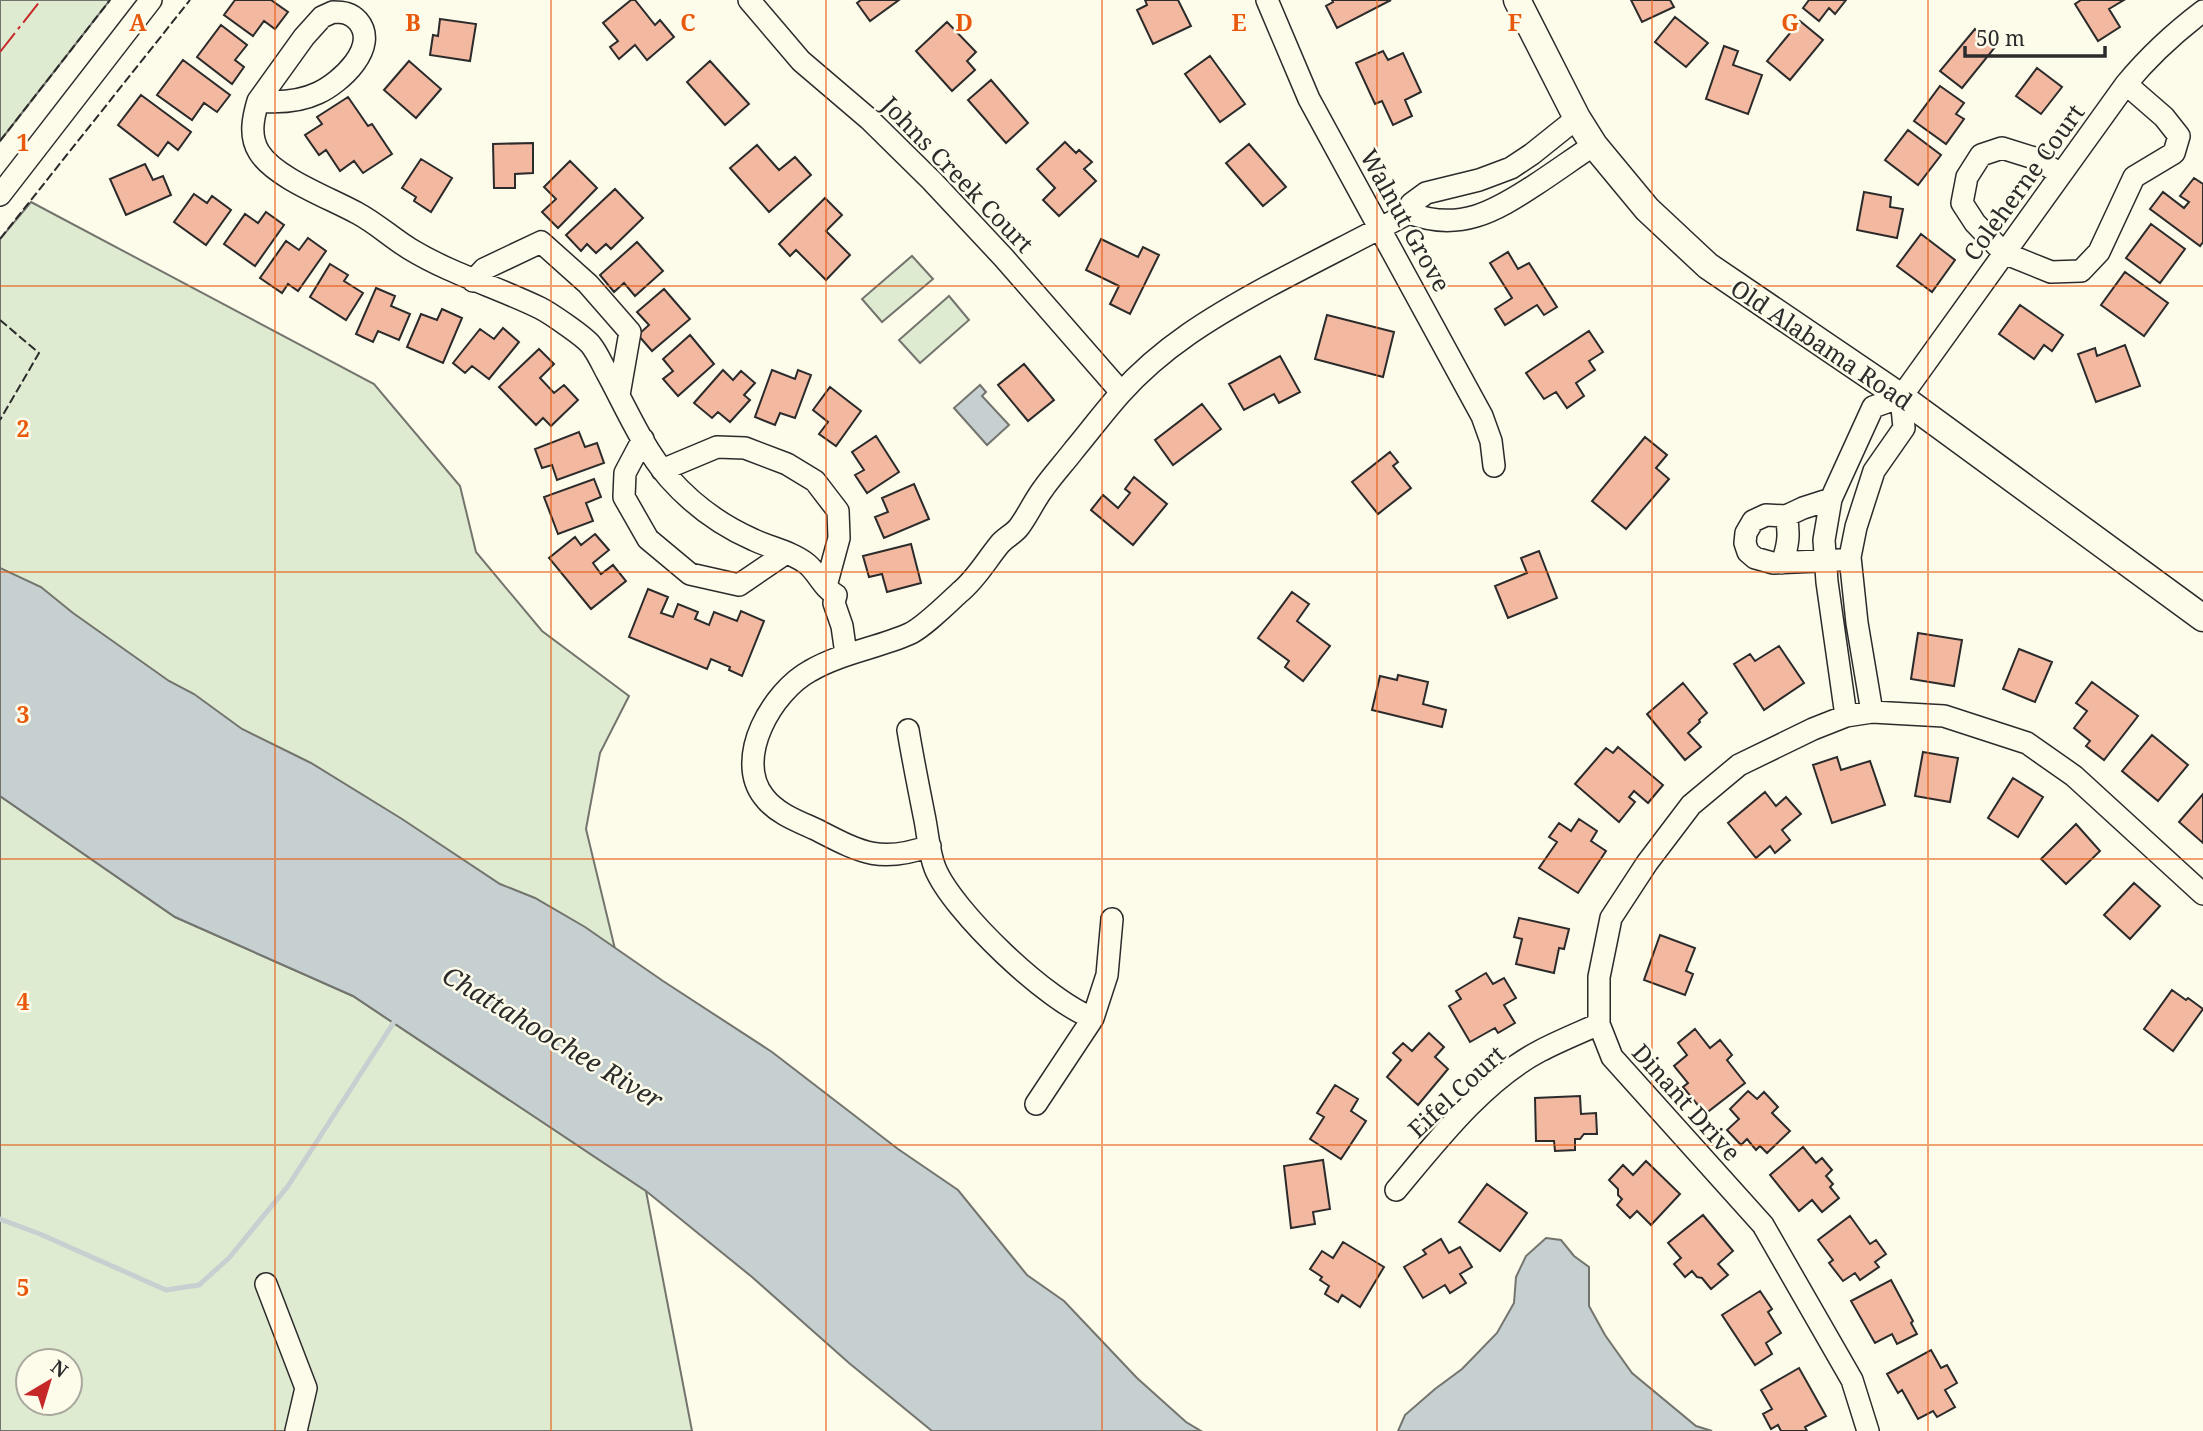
<svg xmlns="http://www.w3.org/2000/svg" width="2203" height="1431" viewBox="0 0 2203 1431" font-family="'Noto Serif',serif">
	<style>
		.green { fill: #deebd1; stroke: #74746e; stroke-width: 2; fill-rule: evenodd }
		.water { fill: #c7d0d0; stroke: #74746e; stroke-width: 2 }
		.lines { fill: none; stroke-linecap: round; stroke-linejoin: round }
		.stream { stroke: #c7d0d0; stroke-width: 5 }
		.building { fill: #f2b8a0; stroke: #2b2b2b; stroke-width: 2 }
		.minor-casing { stroke: #2b2b2b; stroke-width: 24 }
		.major-casing { stroke: #2b2b2b; stroke-width: 29 }
		.minor { stroke: #fdfbea; stroke-width: 21 }
		.major { stroke: #fdfbea; stroke-width: 26 }
		.fence { stroke: #2b2b2b; stroke-width: 2; stroke-dasharray: 9 3.5; stroke-linecap: butt }
		.power { stroke: #c62828; stroke-width: 2; stroke-dasharray: 24 5 3.5 5; stroke-linecap: butt }
		.grid { fill: none; stroke: #e8590c; stroke-width: 2; stroke-opacity: 0.55 }
		.labels { text-anchor: middle; dominant-baseline: central; stroke-width: 5; stroke-linejoin: round; paint-order: stroke }
		.street-label { font-size: 24px; fill: #2b2b2b; stroke: #fdfbea }
		.water-label { font-size: 26px; font-style: italic; fill: #2b2b2b; stroke: #fdfbea }
		.grid-label { font-size: 23px; text-anchor: middle; font-weight: bold; fill: #e8590c; stroke: #fdfbea; stroke-width: 5; stroke-linejoin: round; paint-order: stroke }
	</style>
	<rect width="100%" height="100%" fill="#fdfbea"/>
	<!-- green -->
	<path class="green" d="M0 0H110L0 141Z
		M31 202 374 384 460 486 476 552 542 631 629 696 600 753 586 829 631 1015 0 611V239Z
		M912 256 933 279 882 322 862 299Z
		M949 296 969 320 920 363 899 340Z
		M0 796 175 917 353 996 646 1191 692 1431H0ZM28 1361H70V1403H28Z"/>
	<!-- water -->
	<path class="water" d="M980 385 986 392 982 396 1009 425 987 445 954 408Z
		M0 568 41 587 73 613 169 681 194 694 242 729 311 763 402 819 500 884 535 898 585 927 663 981 772 1052 898 1149 958 1190 1027 1275 1064 1301 1137 1378 1186 1422 1201 1431H932L849 1363 752 1277 646 1191 353 996 175 917 0 796Z
		M1546 1238 1561 1240 1574 1256 1589 1267V1306L1605 1335 1632 1373 1696 1426 1712 1431H1398L1405 1415 1435 1389 1462 1369 1497 1333 1514 1303 1516 1277 1526 1256Z"/>
	<g class="lines">
		<!-- stream -->
		<path class="stream" d="M0 1219 40 1234 166 1290 199 1285 229 1258 288 1186 396 1019"/>
	</g>
	<!-- building -->
	<path class="building" d="M235 0H271L288 12 275 29 264 21 253 36 224 15Z
		M631 0H635L655 25 660 20 674 37 647 60 635 45 619 59 610 47 618 41 603 23Z
		M861 0H899L870 21 857 3Z
		M1145 0H1178L1191 26 1153 44 1137 10 1147 5Z
		M1332 0H1391L1337 28 1326 6 1333 2Z
		M1631 0H1670L1674 7 1642 22Z
		M1809 0H1846L1835 14 1829 8 1819 21 1803 8Z
		M2081 0H2124L2109 9 2120 27 2098 41 2075 4Z
		M1675 17 1708 43 1686 67 1655 42Z
		M440 19 476 24 470 61 430 55 433 35 438 36Z
		M1800 21 1823 40 1790 80 1767 61Z
		M947 22 976 52 967 61 975 70 952 91 916 51Z
		M221 25 247 45 235 60 244 67 232 84 197 57Z
		M1975 29 1996 46 1962 88 1940 71Z
		M1724 46 1738 51 1733 65 1762 75 1748 114 1706 99Z
		M1383 51 1388 60 1403 53 1421 92 1405 100 1412 116 1393 125 1382 101 1375 104 1356 63Z
		M1210 56 1245 104 1220 122 1185 74Z
		M183 60 230 95 217 112 204 103 192 120 157 95Z
		M409 61 441 89 416 118 384 90Z
		M710 61 749 104 725 125 687 82Z
		M2037 68 2062 87 2041 114 2016 96Z
		M991 80 1028 123 1006 143 968 100Z
		M1940 86 1964 103 1956 114 1964 119 1946 144 1914 121Z
		M141 95 191 132 178 150 168 142 158 156 118 125Z
		M348 97 368 126 372 124 392 154 363 173 354 161 340 171 326 150 319 155 305 135 322 124 317 117Z
		M1908 130 1941 155 1918 185 1885 160Z
		M1065 142 1076 153 1079 150 1092 162 1084 169 1096 181 1059 216 1043 200 1055 188 1037 169Z
		M533 143V173L515 174V188H494L493 144Z
		M1249 144 1286 187 1263 206 1226 163Z
		M757 145 779 170 795 157 811 175 769 212 730 168Z
		M421 159 452 178 431 212 414 201 416 197 402 188Z
		M570 161 597 188 558 228 542 212 556 199 544 187Z
		M145 164 153 180 163 176 171 195 126 215 110 179Z
		M2194 178 2203 184V242L2200 246 2150 209 2163 192 2184 208 2189 202 2180 196Z
		M615 189 643 218 611 249 606 244 596 253 587 244 581 251 566 235Z
		M1864 192 1891 197 1890 207 1903 209 1897 238 1857 230Z
		M194 194 207 203 212 196 231 210 206 245 174 222Z
		M825 198 842 215 826 231 850 255 826 280 796 250 790 256 779 244Z
		M266 212 284 225 255 266 224 244 245 214 258 223Z
		M2151 224 2185 249 2160 283 2126 258Z
		M1921 234 1955 260 1932 292 1897 266Z
		M308 238 326 251 298 291 288 284 282 293 260 278 286 241 299 250Z
		M1101 239 1138 257 1143 247 1159 255 1130 314 1110 304 1119 286 1086 270Z
		M637 242 663 271 635 296 624 283 614 292 600 275Z
		M1508 252 1518 269 1529 263 1557 307 1544 315 1537 305 1505 325 1495 309 1512 298 1490 263Z
		M330 264 348 275 344 281 363 293 346 320 310 297Z
		M2125 272 2168 303 2144 336 2101 305Z
		M376 288 395 296 391 306 410 314 399 340 378 331 373 342 356 334Z
		M664 289 690 319 652 351 638 335 649 325 637 312Z
		M2020 305 2063 335 2052 351 2044 345 2034 359 1999 334Z
		M442 309 462 318 443 363 407 347 421 314 437 320Z
		M1327 315 1394 332 1383 377 1315 359Z
		M503 328 519 342 489 379 472 366 465 373 453 363 480 329 494 339Z
		M1589 331 1603 352 1589 361 1595 370 1576 383 1584 396 1567 408 1556 392 1544 399 1526 373Z
		M690 335 714 364 678 396 663 379 673 371 663 359Z
		M2125 345 2140 386 2096 402 2078 354 2095 348 2097 356Z
		M539 349 554 364 540 378 554 393 564 385 578 400 551 426 543 418 536 425 499 387Z
		M1280 356 1300 392 1279 403 1274 394 1244 410 1229 384Z
		M1024 364 1054 400 1028 421 998 385Z
		M723 370 733 380 741 371 755 383 744 395 750 400 730 422 718 412 712 418 694 403Z
		M772 370 795 379 798 370 811 375 795 418 780 413 775 425 755 417Z
		M830 387 861 411 836 446 819 434 828 422 813 410Z
		M1202 404 1221 429 1173 465 1155 440Z
		M579 432 585 447 597 443 604 463 557 480 552 465 542 468 535 449Z
		M876 436 899 472 867 493 855 475 864 470 852 452Z
		M1645 437 1667 455 1656 468 1669 479 1626 529 1592 501Z
		M1390 452 1398 462 1393 466 1411 488 1378 514 1352 482Z
		M1134 477 1167 504 1133 545 1091 510 1103 495 1118 508 1130 493 1125 489Z
		M594 479 601 497 586 503 593 521 558 534 544 497Z
		M914 484 929 519 884 538 875 517 888 512 882 498Z
		M595 534 609 550 593 563 601 574 613 565 626 581 591 609 549 558 575 537 581 545Z
		M911 544 921 583 887 592 882 574 869 577 863 556Z
		M1539 551 1557 598 1508 618 1495 586 1527 573 1521 558Z
		M648 589 668 597 661 613 673 617 678 604 698 612 695 619 709 625 714 612 737 621 741 611 764 621 742 676 729 670 730 667 711 659 707 669 629 637Z
		M1292 592 1309 604 1297 621 1330 646 1303 681 1285 667 1289 661 1258 638Z
		M1918 633 1962 640 1954 686 1911 679Z
		M1779 646 1804 683 1764 710 1734 664 1750 654 1755 661Z
		M2019 649 2052 662 2035 702 2003 689Z
		M1398 675 1428 682 1423 704 1446 710 1442 727 1372 710 1380 676 1397 680Z
		M2092 682 2138 716 2104 760 2086 746 2090 741 2074 728 2087 711 2076 703Z
		M1683 683 1707 713 1699 720 1700 722 1688 733 1701 747 1685 760 1647 714Z
		M2152 735 2188 765 2158 801 2122 771Z
		M1618 747 1663 785 1648 803 1634 791 1629 797 1635 802 1619 822 1575 784 1606 748 1613 753Z
		M1923 752 1958 758 1950 802 1915 796Z
		M1837 757 1841 770 1870 761 1885 805 1832 823 1813 765Z
		M2013 778 2043 797 2018 837 1988 818Z
		M1765 792 1776 806 1786 797 1801 814 1782 830 1790 840 1775 853 1770 846 1756 858 1728 823Z
		M2203 794V843L2179 822Z
		M1579 819 1597 831 1591 841 1606 851 1578 893 1539 868 1557 842 1549 837 1559 823 1571 831Z
		M2076 824 2100 851 2066 884 2041 859Z
		M2134 883 2160 906 2130 939 2104 915Z
		M1519 918 1569 929 1564 949 1559 948 1554 973 1516 964 1522 939 1514 937Z
		M1660 935 1695 948 1686 971 1693 974 1685 995 1644 980Z
		M1486 973 1493 984 1504 978 1516 998 1504 1005 1515 1023 1498 1033 1495 1028 1470 1042 1449 1006 1461 999 1456 991Z
		M2172 990 2186 1000 2188 998 2203 1009 2173 1051 2144 1029Z
		M1695 1029 1710 1048 1720 1040 1732 1055 1727 1060 1745 1083 1705 1114 1683 1087 1688 1083 1674 1066 1687 1055 1678 1043Z
		M1429 1033 1444 1047 1435 1057 1448 1069 1418 1105 1387 1077 1401 1060 1393 1053 1403 1043 1412 1051Z
		M1335 1085 1358 1099 1351 1111 1366 1121 1341 1159 1310 1139 1324 1117 1317 1113Z
		M1748 1091 1757 1099 1764 1092 1778 1107 1772 1113 1790 1131 1767 1153 1760 1146 1756 1150 1747 1139 1741 1145 1727 1130 1739 1119 1730 1109Z
		M1580 1096 1581 1114 1596 1113 1597 1134H1584L1580 1139H1575V1150L1555 1151 1554 1141H1536L1535 1098Z
		M1803 1147 1816 1163 1822 1158 1832 1170 1826 1176 1833 1184 1830 1187 1839 1198 1822 1212 1812 1200 1799 1211 1770 1175Z
		M1323 1160 1330 1209 1313 1212 1315 1224 1291 1228 1284 1166Z
		M1646 1161 1680 1194 1651 1225 1637 1211 1630 1218 1617 1205 1622 1199 1618 1195V1189L1609 1180 1623 1165 1633 1175Z
		M1487 1184 1527 1213 1500 1251 1459 1222Z
		M1703 1215 1733 1251 1718 1264 1728 1275 1711 1289 1702 1278 1697 1277 1692 1271 1685 1277 1674 1264 1681 1258 1668 1243Z
		M1850 1216 1870 1244 1876 1240 1886 1254 1875 1262 1879 1267 1860 1280 1855 1273 1843 1281 1829 1263 1833 1260 1818 1240Z
		M1441 1239 1449 1253 1460 1247 1472 1267 1460 1274 1466 1283 1450 1293 1445 1285 1423 1298 1404 1267 1426 1254 1423 1250Z
		M1343 1242 1384 1267 1360 1307 1342 1295 1338 1302 1325 1294 1329 1286 1320 1280 1322 1277 1310 1269 1322 1251 1333 1258Z
		M1891 1280 1913 1321 1911 1323 1917 1334 1897 1344 1892 1334 1875 1343 1851 1301Z
		M1760 1291 1772 1309 1768 1312 1781 1333 1766 1343 1772 1354 1755 1365 1722 1315Z
		M1931 1350 1941 1368 1947 1365 1957 1383 1945 1390 1955 1407 1937 1417 1933 1411 1918 1419 1902 1390 1898 1393 1887 1374Z
		M1799 1368 1826 1416 1805 1427 1807 1431H1781L1778 1425 1771 1429 1763 1414 1772 1409 1761 1390Z"/>
	<g class="lines">
		<defs>
			<path id="minor" d="M749 0 801 61 869 119 932 181 1004 258 1121 392
				M1267 0 1309 99 1482 416 1491 441 1494 466
				M333 12C343 12 351 13 358 21 380 47 340 83 318 93 299 102 279 103 258 101L304 37 322 17Z
				M258 101C253 118 249 136 259 152 275 178 330 198 357 213 376 223 392 238 410 249 451 274 497 287 540 308 550 313 585 337 591 345 598 354 602 364 607 373 626 408 643 448 669 478 692 504 722 526 754 540 771 548 792 552 807 564 818 573 823 588 836 595L834 603 842 626 846 654
				M2061 174 2034 158 2002 148 1981 155 1967 177 1962 203 1975 223 2004 253 2051 272 2081 271 2099 252 2134 177 2174 153 2179 136 2164 117 2126 84
				M0 195 151 0
				M1409 213C1459 232 1494 212 1535 185 1555 172 1574 158 1594 145
				M473 281 484 269 541 242 588 284 630 332 619 395
				M1901 397 2126 84C2149 56 2174 33 2203 11
				M643 439 625 473 624 497 648 539 690 574 739 585 786 553
				M662 470 717 447 745 448 787 464 815 481 838 511 839 538 826 586
				M1831 499 1803 508 1786 516 1766 515 1753 521 1746 533 1745 543 1748 552 1755 558 1773 563 1840 560
				M1782 563C1788 546 1790 534 1786 516
				M1872 712 1857 623 1850 557 1856 527 1874 471 1904 428 1901 397
				M1846 716 1827 582 1824 540 1831 499 1873 407 1901 397
				M908 730C913 760 919 790 925 820 928 836 929 853 935 868 952 911 1049 1003 1093 1018
				M930 846C879 864 860 852 815 829 797 821 776 813 764 797 733 758 773 691 810 671 841 653 877 648 909 634 923 628 948 603 960 592 976 579 986 561 999 545 1004 538 1014 534 1019 527 1028 515 1034 501 1043 489 1052 476 1064 463 1074 450 1089 432 1104 412 1120 394 1162 347 1212 317 1267 287 1314 262 1362 238 1409 213L1411 204 1426 193 1479 180 1511 168 1532 154 1577 118
				M1036 1104 1093 1018 1107 975 1112 919
				M1396 1190C1437 1141 1483 1081 1540 1051 1559 1041 1579 1033 1599 1024
				M266 1284 306 1388 296 1431
				M1868 1431 1852 1380 1763 1225 1612 1057 1599 1024V977L1611 918 1647 863 1691 805 1739 765 1813 729 1846 716 1872 712 1944 716 2027 743 2074 776 2203 894"/>
			<path id="major" d="M1517 0 1577 118 1594 145 1647 209 1708 266 1901 397 2203 618"/>
		</defs>
		<!-- minor casing -->
		<use href="#minor" class="minor-casing"/>
		<!-- major casing -->
		<use href="#major" class="major-casing"/>
		<!-- minor -->
		<use href="#minor" class="minor"/>
		<!-- major -->
		<use href="#major" class="major"/>
		<!-- fence -->
		<path class="fence" d="M0 141 110 0
			M0 239 190 0
			M0 320 39 353 0 420"/>
		<!-- power -->
		<path class="power" d="M0 52 41 0"/>
	</g>
	<!-- grid -->
	<path class="grid" d="M275 0V1431M551 0V1431M826 0V1431M1102 0V1431M1377 0V1431M1652 0V1431M1928 0V1431M0 286H2203M0 572H2203M0 859H2203M0 1145H2203"/>
	<g class="labels">
		<!-- street labels -->
		<g class="street-label">
			<text transform="translate(958 174) rotate(46)">Johns Creek Court</text>
			<text transform="translate(2023 182) rotate(-54)">Coleherne Court</text>
			<text transform="translate(1406 220) rotate(61)">Walnut Grove</text>
			<text transform="translate(1822 344) rotate(34)">Old Alabama Road</text>
			<text transform="translate(1456 1091) rotate(-43)">Eifel Court</text>
			<text transform="translate(1687 1102) rotate(48)">Dinant Drive</text>
		</g>
		<!-- water labels -->
		<g class="water-label">
			<text transform="translate(553 1037) rotate(31)">Chattahoochee River</text>
		</g>
	</g>
	<g class="grid-label">
		<text x="138" y="31">A</text>
		<text x="413" y="31">B</text>
		<text x="688" y="31">C</text>
		<text x="964" y="31">D</text>
		<text x="1239" y="31">E</text>
		<text x="1515" y="31">F</text>
		<text x="1790" y="31">G</text>
		<text x="23" y="151">1</text>
		<text x="23" y="437">2</text>
		<text x="23" y="723">3</text>
		<text x="23" y="1010">4</text>
		<text x="23" y="1296">5</text>
	</g>
	<!-- north arrow -->
	<g transform="translate(49 1382) rotate(38)"><circle r="33" fill="#fdfbea" stroke="#a9a89e" stroke-width="2"/>
	<path d="M0-5L12 26L0 18L-12 26Z" fill="#c62828"/>
	<text y="-10" font-size="19" font-weight="bold" text-anchor="middle" fill="#2b2b2b">N</text>
	</g>
	<!-- scale -->
	<path d="M1965 46v10h140v-10" fill="none" stroke="#2b2b2b" stroke-width="3.5"/>
	<text x="1976" y="46" font-size="21" fill="#2b2b2b" stroke="#fdfbea" stroke-width="5" paint-order="stroke">50 m</text>
</svg>
